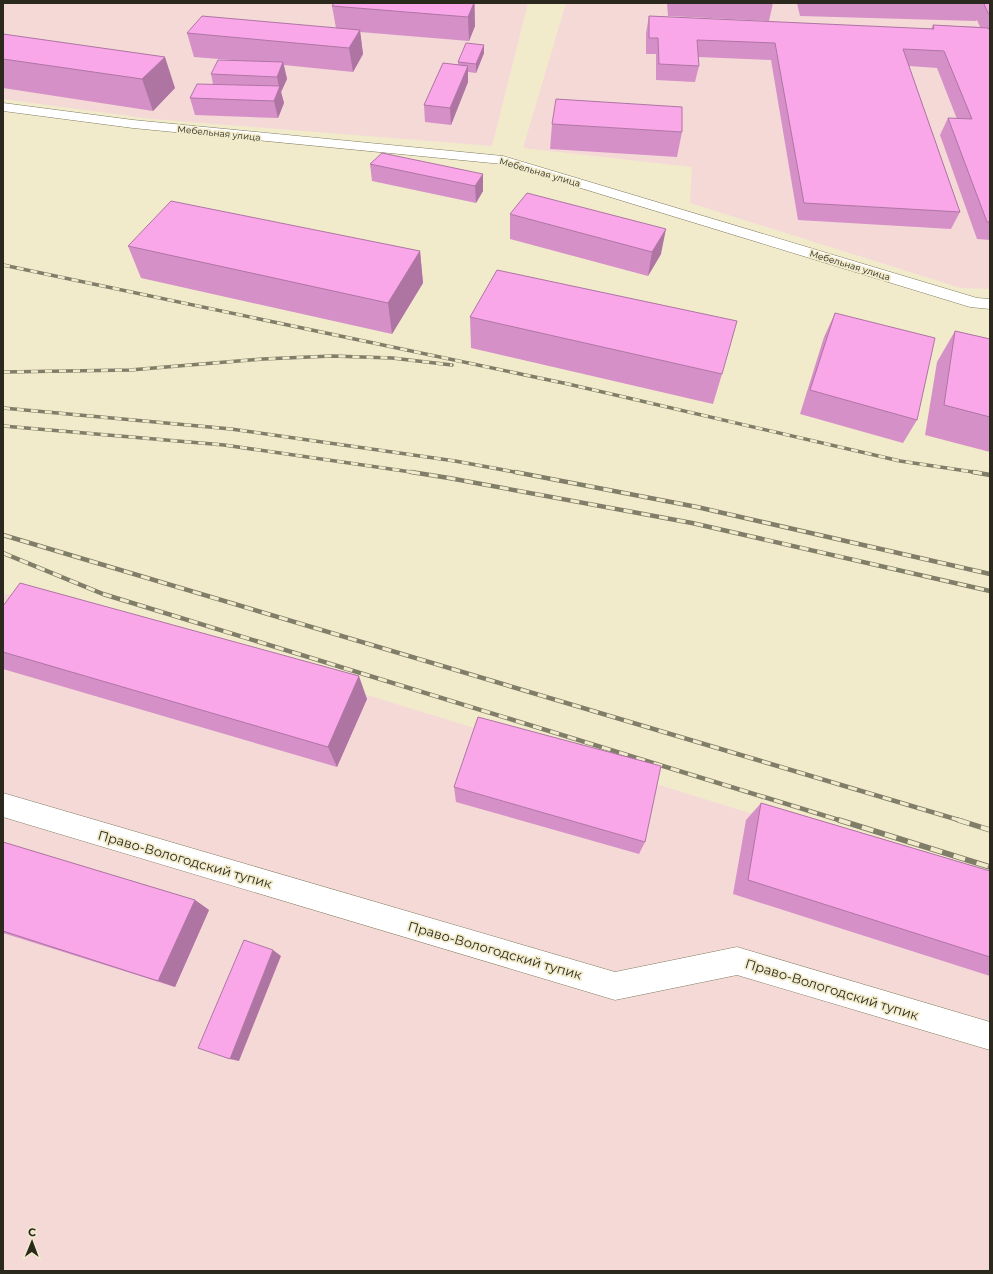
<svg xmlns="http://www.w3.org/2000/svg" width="993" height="1274" viewBox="0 0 993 1274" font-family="Montserrat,sans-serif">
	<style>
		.industrial { fill: #f4d9d7 }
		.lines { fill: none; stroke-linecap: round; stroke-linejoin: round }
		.minor-casing { stroke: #827d61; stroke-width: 1 }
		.minor { fill: #fff; fill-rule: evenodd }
		.rail-far2-casing { stroke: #807d68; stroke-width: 3.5 }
		.rail-far1-casing { stroke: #807d68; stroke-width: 4.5 }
		.rail-casing { stroke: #807d68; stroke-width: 5.5 }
		.rail-far2 { stroke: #f1ebcc; stroke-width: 2.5; stroke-dasharray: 7; stroke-linecap: butt }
		.rail-far1 { stroke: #f1ebcc; stroke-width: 3; stroke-dasharray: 9; stroke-linecap: butt }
		.rail { stroke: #f1ebcc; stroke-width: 4; stroke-dasharray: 12; stroke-linecap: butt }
		.wall { fill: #d690c8 }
		.shaded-wall { fill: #ae75a3 }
		.building { fill: #f9a7e9; stroke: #ae75a3 }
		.labels { text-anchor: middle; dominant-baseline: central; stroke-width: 3.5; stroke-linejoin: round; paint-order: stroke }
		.far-street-label { font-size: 9px; fill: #2b291d; stroke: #f1ebcc }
		.near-street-label { font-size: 13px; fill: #2b291d; stroke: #f1ebcc }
	</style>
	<rect width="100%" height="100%" fill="#f1ebcc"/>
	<!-- industrial -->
	<path class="industrial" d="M3 3H528L492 146 152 119 3 99Z
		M566 3H990V289L961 288 690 203 692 167 523 148Z
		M3 594 52 598 990 887V1271H3Z"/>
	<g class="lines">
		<defs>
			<path id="minor" d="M3 103 133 120 503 156 977 298 990 299V309L970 307 502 164 133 128 3 111Z
				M3 793 615 972 737 947 990 1022V1050L737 975 615 1000 3 817Z"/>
		</defs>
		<!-- minor casing -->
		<use href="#minor" class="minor-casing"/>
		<!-- minor -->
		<use href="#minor" class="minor"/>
		<defs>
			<path id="rail-far2" d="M3 265 568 384 900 461 980 473
				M3 372 130 370 263 359 332 356 392 358 452 365
				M3 408 231 429 455 461 520 473
				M3 426 224 445 418 473"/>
			<path id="rail-far1" d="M411 472 449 478 692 523 990 591
				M515 472 697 507 990 574
				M973 472 990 475
				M3 535 962 821
				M3 553 103 594 842 821"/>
			<path id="rail" d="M839 820 990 867
				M958 820 990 830"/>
		</defs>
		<!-- rail-far2 casing -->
		<use href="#rail-far2" class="rail-far2-casing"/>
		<!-- rail-far1 casing -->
		<use href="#rail-far1" class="rail-far1-casing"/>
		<!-- rail casing -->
		<use href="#rail" class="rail-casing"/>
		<!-- rail-far2 -->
		<use href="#rail-far2" class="rail-far2"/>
		<!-- rail-far1 -->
		<use href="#rail-far1" class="rail-far1"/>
		<!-- rail -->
		<use href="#rail" class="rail"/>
	</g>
	<!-- wall -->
	<path class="wall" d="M334 3H475V26L469 41 360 32 363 54 353 72 284 65 287 79 281 92 284 103 278 118 195 115 190 98 213 84 211 74 231 60 194 57 187 33 336 28 332 6Z
		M667 3H773L769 21 668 16Z
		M797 3H990V29H989L990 31V240L977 239 940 135 948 118 957 119 937 68 909 66 960 212 951 229 798 220 771 60 698 57 699 66 695 82 656 80V54H646V33L649 16 931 29 933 25 980 27 977 20 976 21 800 16Z
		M3 34 175 88 153 111 3 88Z
		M484 45V53L476 73 468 72V82L451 125 425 122 424 105 458 65V62Z
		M552 124 682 132 677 157 550 149Z
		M370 164 483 174V191L476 203 372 181Z
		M510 214 661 254 648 276 510 239Z
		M128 246 420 251 423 283 392 334 141 278Z
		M835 313 917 420 903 443 800 414 824 337Z
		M470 317 722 374 713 404 471 348Z
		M955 331 990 339V452L925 435 937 362Z
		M3 606 367 699 337 767 3 669Z
		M454 787 645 842 639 854 456 802Z
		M761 803 990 871V976L733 894 746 820Z
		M3 842 195 900 209 910 175 987 3 933Z"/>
	<!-- shaded-wall -->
	<path class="shaded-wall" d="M474 3 475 26 469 41 468 17Z
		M360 30 363 54 353 72 349 48Z
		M484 45V53L476 73V64Z
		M165 57 175 88 153 111 142 79Z
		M283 62 287 79 281 92 284 103 278 118 274 101 279 88 277 77Z
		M468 66V82L451 125 450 108Z
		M483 174V191L476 203 475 186Z
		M666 229 661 254 648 276 652 252Z
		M420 251 423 283 392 334 388 303Z
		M359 676 367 699 337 767 328 747Z
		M195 900 209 910 175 987 158 981Z
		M273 950 281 956 239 1061 230 1059Z"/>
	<!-- building -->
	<path class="building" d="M334 3H474L468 17 332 6Z
		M984 3H990V13H988L984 4Z
		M202 16 360 30 349 48 187 33Z
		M649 16 934 29 933 25 988 28 990 31V222H987L948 118 972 119 944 51 903 49 960 212 804 203 775 43 697 40 699 66 659 64 658 38H649Z
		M3 34 165 57 142 79 3 59Z
		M466 43 484 45 476 64 458 62Z
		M218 60 283 62 277 77 211 74Z
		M443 63 468 66 450 108 424 105Z
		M197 84 280 86 274 101 190 98Z
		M556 99 682 107V132L552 124Z
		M382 153 483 174 475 186 370 164Z
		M527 193 666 229 652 252 510 214Z
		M171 201 420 251 388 303 128 246Z
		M497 270 737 321 722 374 470 317Z
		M835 313 935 338 917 420 810 390Z
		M955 331 990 339V417L944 405Z
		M20 583 359 676 328 747 3 652V606Z
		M478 717 661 766 645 842 454 787Z
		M761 803 990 871V957L748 880Z
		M3 842 195 900 158 981 3 931Z
		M244 940 273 950 230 1059 198 1048Z"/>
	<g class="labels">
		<!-- far-street labels -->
		<g class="far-street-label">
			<text transform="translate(219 133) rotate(6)">Мебельная улица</text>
			<text transform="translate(540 172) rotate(16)">Мебельная улица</text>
			<text transform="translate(850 265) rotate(17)">Мебельная улица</text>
		</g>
		<!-- near-street labels -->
		<g class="near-street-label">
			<text transform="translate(185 859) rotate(16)">Право-Вологодский тупик</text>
			<text transform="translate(495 950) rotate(16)">Право-Вологодский тупик</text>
			<text transform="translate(832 989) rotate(17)">Право-Вологодский тупик</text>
		</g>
	</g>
	<!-- border -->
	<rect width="993" height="1274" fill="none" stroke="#2b291d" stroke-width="8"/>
	<!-- north arrow -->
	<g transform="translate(32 1242) rotate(1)" stroke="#f1ebcc" stroke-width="3" paint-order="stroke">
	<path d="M0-3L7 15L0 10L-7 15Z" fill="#2b291d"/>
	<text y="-6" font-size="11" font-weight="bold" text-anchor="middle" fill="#2b291d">С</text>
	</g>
</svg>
